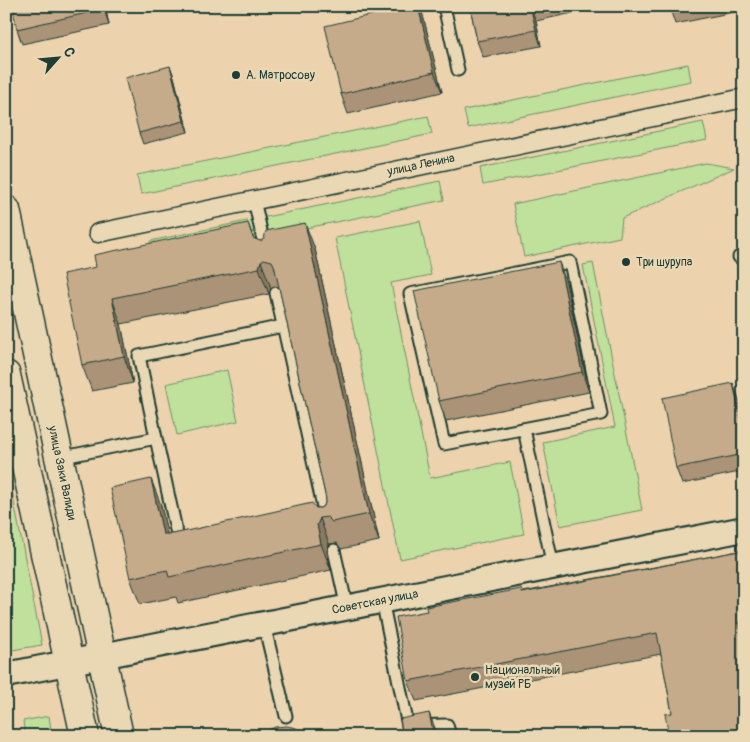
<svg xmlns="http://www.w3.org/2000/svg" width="750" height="742" viewBox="0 0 750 742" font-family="Pangolin,sans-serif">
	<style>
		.green { fill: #bfe19b; stroke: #6f8f68 }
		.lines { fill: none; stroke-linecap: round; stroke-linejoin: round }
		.service-casing { stroke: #1f3d34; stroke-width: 15 }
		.pedestrian-casing { stroke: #1f3d34; stroke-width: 21 }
		.minor-casing { stroke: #1f3d34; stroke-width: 28 }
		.secondary-casing { stroke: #1f3d34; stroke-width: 31 }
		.service { stroke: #ead8b5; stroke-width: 11 }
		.pedestrian { stroke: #ead8b5; stroke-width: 18 }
		.minor { stroke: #ead8b5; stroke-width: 24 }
		.secondary { stroke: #ead8b5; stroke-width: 28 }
		.wall { fill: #aa9377; stroke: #1f3d34 }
		.shaded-wall { fill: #8b7861; stroke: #1f3d34 }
		.building { fill: #c6ab8a; stroke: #1f3d34 }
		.poi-dot { fill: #1f3d34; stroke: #ead8b5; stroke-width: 2 }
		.labels { text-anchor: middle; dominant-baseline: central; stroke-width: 5; stroke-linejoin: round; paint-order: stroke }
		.poi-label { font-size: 12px; fill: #1f3d34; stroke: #ead8b5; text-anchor: start }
		.street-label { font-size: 12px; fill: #1f3d34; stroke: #ead8b5 }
	</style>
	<rect width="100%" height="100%" fill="#ecd3ae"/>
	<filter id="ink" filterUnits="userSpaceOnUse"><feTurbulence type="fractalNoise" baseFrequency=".02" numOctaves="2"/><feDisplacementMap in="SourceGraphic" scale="10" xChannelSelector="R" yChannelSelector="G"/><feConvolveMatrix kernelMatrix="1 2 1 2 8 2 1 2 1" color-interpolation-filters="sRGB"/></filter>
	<g filter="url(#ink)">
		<!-- green -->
		<path class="green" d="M688 64 691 81 468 128 464 110Z
			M428 116 432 134 141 194 137 175Z
			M703 122 707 140 483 185 480 168Z
			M706 163 734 168 622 218 620 237 524 257 513 204Z
			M440 181 444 200 154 259 150 241Z
			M420 221 431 275 391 283 430 478 510 462 524 534 400 559 335 238Z
			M593 263 642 510 560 526 543 442 615 427 583 265Z
			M227 370 238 421 177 435 166 384Z
			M6 461 42 645 6 651Z
			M49 716 52 736H25L23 721Z"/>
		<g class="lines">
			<defs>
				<path id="service" d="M444 6 458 70
					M254 200 266 253
					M739 257H744
					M570 262 601 414 444 444 410 294Z
					M276 293 326 520
					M524 429 553 567
					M156 438 180 548
					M59 458 156 438 139 356 283 326
					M334 550 347 608
					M382 600 408 726 447 725 450 736
					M264 624 286 716"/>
				<path id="pedestrian" d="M98 233 744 98"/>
				<path id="minor" d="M6 675 744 529"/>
				<path id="secondary" d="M6 210 119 736
					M6 375 85 736"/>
			</defs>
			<!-- service casing -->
			<use href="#service" class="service-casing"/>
			<!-- pedestrian casing -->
			<use href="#pedestrian" class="pedestrian-casing"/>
			<!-- minor casing -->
			<use href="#minor" class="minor-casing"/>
			<!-- secondary casing -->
			<use href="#secondary" class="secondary-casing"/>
			<!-- service -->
			<use href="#service" class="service"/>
			<!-- pedestrian -->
			<use href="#pedestrian" class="pedestrian"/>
			<!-- minor -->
			<use href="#minor" class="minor"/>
			<!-- secondary -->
			<use href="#secondary" class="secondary"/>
		</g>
		<!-- wall -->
		<path class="wall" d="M105 6 109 25 22 44 17 29Z
			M373 6H429L421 8 442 92 348 114 341 94 375 14Z
			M470 6H605L536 21 541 46 483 57 477 41Z
			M669 6H744V10L675 24Z
			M170 66 174 77 188 132 143 144 139 133Z
			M248 223 254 239 260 241 315 249 379 541 341 549 337 543 329 544 327 551 331 570 178 603 176 597 140 604 130 578 161 505 167 534H173L316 508H320L324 506 326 499 279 287 274 286 271 288 269 294 121 324 133 383 92 391 82 365 96 267Z
			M566 282 589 392 446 421 439 401Z
			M739 399 744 422V471L682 484 676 468Z
			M744 550V736L672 713 661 654 416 701 408 681 523 592Z"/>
		<!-- shaded-wall -->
		<path class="shaded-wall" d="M103 6H105L109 25 104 9Z
			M418 6H421V8L442 92 434 72Z
			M530 6 536 21 541 46 536 30Z
			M170 66 174 77 188 132 184 121Z
			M305 223 315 249 379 541 369 514Z
			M261 261 271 288 269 294 259 268Z
			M559 262 566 282 589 392 582 372Z
			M112 298 121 324 133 383 124 356Z
			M733 383 739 399 744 422V434Z
			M151 479 161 505 173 560 163 534Z
			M320 518 329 544 327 551 331 570 321 544 317 525Z
			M739 622 744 636V649Z
			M429 713 437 733V736H434Z"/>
		<!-- building -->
		<path class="building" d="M12 6H103L104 9 17 29Z
			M373 6H418L434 72 341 94 325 26 375 14Z
			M470 6H530L536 30 477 41Z
			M669 6H681L670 9Z
			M170 66 184 121 139 133 125 78Z
			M248 223 253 238 260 241 264 239 266 231 305 223 369 514 332 522 327 517 320 518 317 525 321 544 169 577 167 570 130 578 110 488 151 479 163 534H173L312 503 316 508H320L324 506 326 499 274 265 272 261 264 259 261 261 259 268 112 298 124 356 82 365 63 274 96 267 94 255Z
			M559 262 582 372 439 401 414 291Z
			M733 383 744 434V454L676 468 662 398Z
			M744 550V621L739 622 744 649V736H669L665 714 672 713 657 633 408 681 396 617 427 611 426 607 521 589 522 593Z
			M429 713 434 736H403L400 719Z
			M287 726 296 728 307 736H262L267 731 275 727Z"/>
	</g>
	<!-- markers -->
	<g class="poi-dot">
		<circle cx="236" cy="75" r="5"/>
		<circle cx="626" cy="262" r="5"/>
		<circle cx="475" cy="677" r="5"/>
	</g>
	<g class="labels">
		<!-- poi labels -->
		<g class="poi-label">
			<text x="246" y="75">А. Матросову</text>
			<text x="636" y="262">Три шурупа</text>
			<text x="485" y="670">Национальный<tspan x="485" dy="14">музей РБ</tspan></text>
		</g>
		<!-- street labels -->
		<g class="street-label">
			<text transform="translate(421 165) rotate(-12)">улица Ленина</text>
			<text transform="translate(62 473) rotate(78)">улица Заки Валиди</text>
			<text transform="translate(375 602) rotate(-11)">Советская улица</text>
		</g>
	</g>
	<!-- margin -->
	<rect width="750" height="742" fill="none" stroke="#ead8b5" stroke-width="25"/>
	<rect x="12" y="12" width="725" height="717" fill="none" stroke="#1f3d34" stroke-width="2" filter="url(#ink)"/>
	<!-- north arrow -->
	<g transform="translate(58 58) rotate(63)" stroke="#ead8b5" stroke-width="4" paint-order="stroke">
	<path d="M0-4L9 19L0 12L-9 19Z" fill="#1f3d34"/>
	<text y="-8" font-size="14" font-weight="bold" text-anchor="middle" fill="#1f3d34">С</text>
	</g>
</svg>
